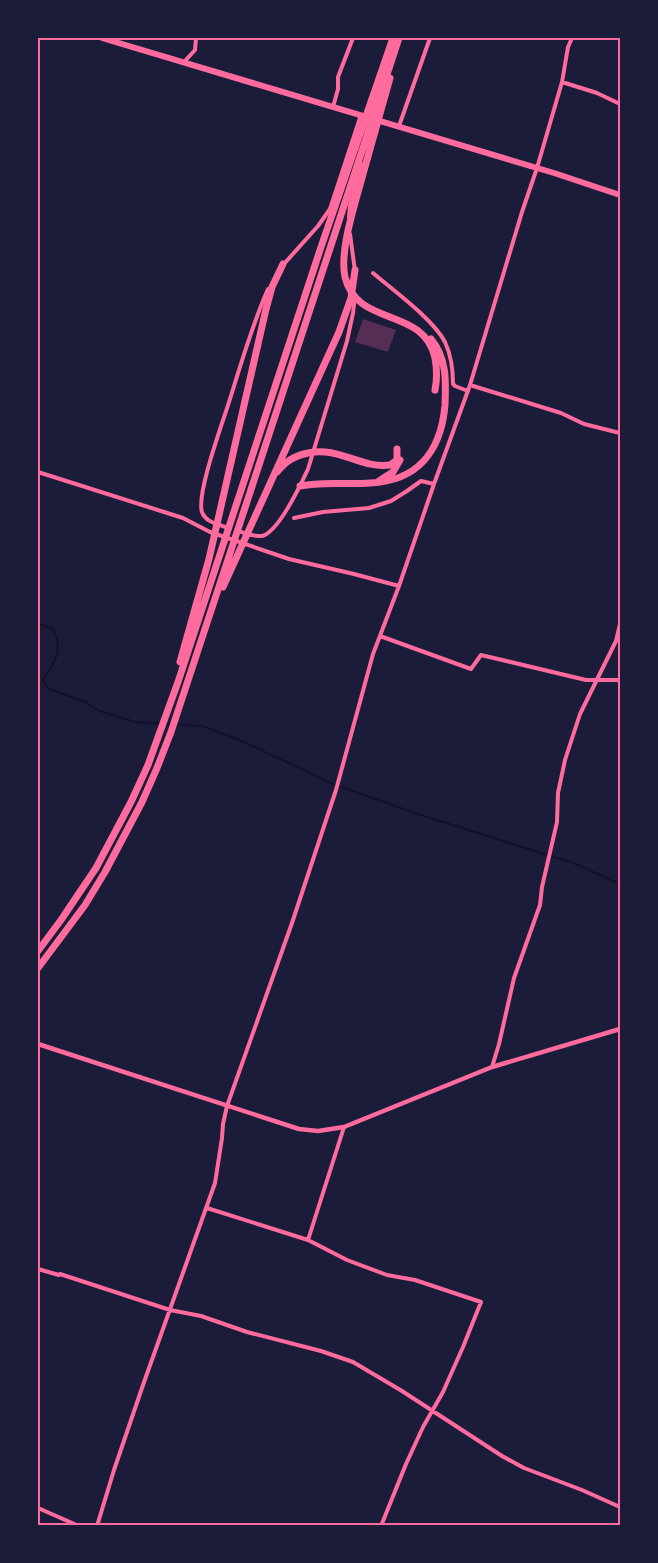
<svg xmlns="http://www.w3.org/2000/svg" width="658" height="1563" viewBox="0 0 658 1563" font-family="Roboto,sans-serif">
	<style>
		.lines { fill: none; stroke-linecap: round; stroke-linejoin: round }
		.stream { stroke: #12122b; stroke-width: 2 }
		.building { fill: #542f53 }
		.minor { stroke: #ff6b9d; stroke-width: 4 }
		.tertiary { stroke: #ff6b9d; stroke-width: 4.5 }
		.trunk { stroke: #ff6b9d; stroke-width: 6 }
		.motorway { stroke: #ff6b9d; stroke-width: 7 }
		.neatline { fill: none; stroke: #ff6b9d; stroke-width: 2 }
	</style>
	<rect width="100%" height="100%" fill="#1b1b3a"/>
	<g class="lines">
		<!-- stream -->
		<path class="stream" d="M208 38 226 39 237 38
			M38 623 53 629C64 651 55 661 43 680L47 688 85 702 100 711 135 722 171 724
			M176 724 202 726 235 738 304 770 330 783 418 814 573 863 620 884"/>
	</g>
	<!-- building -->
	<path class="building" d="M363 319 396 330 388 352 355 342Z"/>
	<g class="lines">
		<!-- minor -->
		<path class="minor" d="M184 62 195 50 196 38
			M562 82 597 93 620 104
			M333 107 338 89V77L353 38
			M399 126 430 38
			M349 217 350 205 362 164
			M350 234 355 271
			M283 265 318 226 330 209 361 115
			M373 273C394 291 433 319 445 342 451 355 453 370 453 384L455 386 468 391
			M470 385 561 413 584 424 620 433
			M38 472 183 518 210 532 289 559 354 574 399 586
			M294 518 323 512 369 508 391 501 407 491 421 481 434 484
			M228 528C219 524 206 523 202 512 196 494 223 422 229 402 241 364 252 325 268 289
			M238 531C245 533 254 537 262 536 279 532 301 484 308 469L347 341 353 313 355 296
			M380 636 471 669 481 655 586 680H617L620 681
			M492 1067 499 1044 514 978 540 905 542 887 557 822 558 793 565 760 580 714 616 641 620 624
			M207 1208 308 1240 347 1260 387 1275 415 1280 481 1302 463 1347 443 1392 423 1427 406 1464 381 1526
			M308 1240 344 1127
			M38 1269 59 1275 60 1274 170 1310 201 1316 247 1332 321 1351 353 1362 402 1391 502 1456 524 1468 582 1490 620 1507
			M38 1508 79 1526
			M97 1526 114 1470 143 1385 215 1183 222 1138 223 1124 227 1106 292 923 336 790 373 654 399 586 434 484 470 385 522 212 537 168 562 82 568 47 572 38"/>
		<!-- tertiary -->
		<path class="tertiary" d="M38 1044 299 1129 318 1131 344 1127 492 1067 620 1029"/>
		<!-- trunk -->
		<path class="trunk" d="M102 38 554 173 620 195"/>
		<!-- motorway -->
		<path class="motorway" d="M390 78C381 110 372 142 363 174 356 201 339 250 345 277 357 328 424 306 435 358 437 369 437 380 435 390
			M277 472C286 461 294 456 308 453 339 446 361 469 390 465L397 460V449
			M379 481 393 472 400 460
			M300 486C323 481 347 485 370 483 418 481 441 451 445 405 446 382 447 358 431 339
			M223 587 339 332 351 298 355 270
			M180 662 209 559 266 309 272 287 283 264
			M38 951 61 920 96 868 131 802 148 765 178 682 321 247 393 38
			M38 968 85 905 105 872 142 802 157 768 171 732 239 526 399 38"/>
	</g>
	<!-- border -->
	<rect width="658" height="1563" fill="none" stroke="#1b1b3a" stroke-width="78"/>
	<rect x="39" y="39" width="580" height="1485" class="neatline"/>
</svg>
